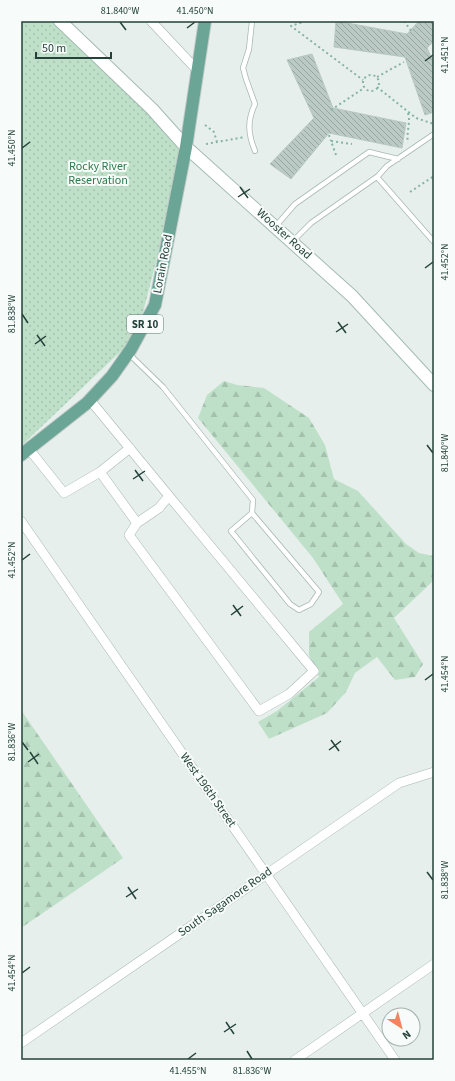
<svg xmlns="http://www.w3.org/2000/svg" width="455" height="1081" viewBox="0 0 455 1081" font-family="'Source Sans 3',sans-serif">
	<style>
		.forest { fill: url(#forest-firs) }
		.park { fill: url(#park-dots) }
		.building { fill: url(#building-back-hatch); stroke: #b8c9c2 }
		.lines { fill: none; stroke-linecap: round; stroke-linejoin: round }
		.lane-casing { stroke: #a8b8b2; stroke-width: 6 }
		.street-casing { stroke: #a8b8b2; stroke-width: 10 }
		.secondary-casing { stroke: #a4bbb3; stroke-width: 14 }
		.primary-casing { stroke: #c2cac8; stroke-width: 14 }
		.path { stroke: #86b3a5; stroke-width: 2; stroke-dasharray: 2 3; stroke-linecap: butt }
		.lane { stroke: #fff; stroke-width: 4.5 }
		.street { stroke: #fff; stroke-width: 9 }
		.secondary { stroke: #fff; stroke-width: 12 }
		.primary { stroke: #6aa596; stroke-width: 12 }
		.ticks { fill: none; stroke: #24423a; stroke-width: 1.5 }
		.labels { text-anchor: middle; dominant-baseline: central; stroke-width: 4; stroke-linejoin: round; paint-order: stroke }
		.shield { fill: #f7fbf9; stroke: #637a73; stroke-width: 1 }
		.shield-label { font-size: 11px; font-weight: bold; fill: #24423a }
		.park-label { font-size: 12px; fill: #2d7a4b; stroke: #f7fbf9 }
		.street-label { font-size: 12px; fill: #24423a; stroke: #f7fbf9 }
		.neatline { fill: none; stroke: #24423a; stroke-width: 1.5 }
		.ticks-label { font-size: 10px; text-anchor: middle; fill: #24423a }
	</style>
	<defs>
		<pattern id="forest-firs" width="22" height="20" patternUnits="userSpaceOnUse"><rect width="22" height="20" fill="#bfe0c8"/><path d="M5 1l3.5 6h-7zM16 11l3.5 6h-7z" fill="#a4c1ad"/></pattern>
		<pattern id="park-dots" width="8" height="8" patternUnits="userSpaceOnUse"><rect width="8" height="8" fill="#bfe0c8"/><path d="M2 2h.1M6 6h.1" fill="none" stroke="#a4c1ad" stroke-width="1.8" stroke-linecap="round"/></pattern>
		<pattern id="building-back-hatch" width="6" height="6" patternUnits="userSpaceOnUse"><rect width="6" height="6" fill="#bbcac4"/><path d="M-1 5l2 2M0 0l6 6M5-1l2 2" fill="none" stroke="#98a6a0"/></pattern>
	</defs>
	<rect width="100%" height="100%" fill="#e6efeb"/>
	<!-- forest -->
	<path class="forest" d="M224 381 237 385 264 388 309 418 325 445 334 479 358 491 406 544 419 553 434 556V580L394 618 423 664 415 677 395 680 377 657 355 673 346 692 327 713 269 739 258 722 277 711 319 677 309 655V632L343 604 313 558 198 418 207 395Z
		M21 710 123 858 21 928Z"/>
	<!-- park -->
	<path class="park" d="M21 21H55L185 148 137 336 21 446Z"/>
	<!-- building -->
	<path class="building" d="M336 21 407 34 419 21H434V41L427 48 434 63V112L425 115 405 57 334 47Z
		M312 54 333 108 406 123 402 148 329 133 291 179 270 164 314 118 287 60Z"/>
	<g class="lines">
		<defs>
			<path id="lane" d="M252 21 249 49 243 68 246 79 255 104C247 121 248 134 255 151
				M377 177 434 242
				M275 227 295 204 369 152 398 159
				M292 242 311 223 378 176 387 166 434 134
				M128 353 163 387 253 500 252 513 319 592 311 604 299 610 290 604 231 531 252 513"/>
			<path id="street" d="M151 21 197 70
				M90 400 169 496 159 508 137 523 100 472 130 448
				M29 449 64 493 100 472
				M21 521 395 1060
				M137 523 129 535 259 711 289 694 314 671 169 496
				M21 1043 399 783 434 772
				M295 1060 434 964"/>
			<path id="secondary" d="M60 21 152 109 186 147 352 296 434 385"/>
			<path id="primary" d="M21 455 87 403 112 376 131 349 155 305 186 147 205 21"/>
		</defs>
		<!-- lane casing -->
		<use href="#lane" class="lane-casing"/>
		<!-- street casing -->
		<use href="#street" class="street-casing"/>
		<!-- secondary casing -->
		<use href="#secondary" class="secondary-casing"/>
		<!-- primary casing -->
		<use href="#primary" class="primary-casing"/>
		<!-- path -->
		<path class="path" d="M306 21 291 26 363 80
			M404 21 412 32
			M363 83a8 8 0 1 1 16 0a8 8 0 1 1-16 0Z
			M377 77 404 62
			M377 87 416 118 434 124
			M331 110 364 88
			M408 113C411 123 406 132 408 143
			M205 125 214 132 217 142
			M329 135 331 141
			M206 144 245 137
			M336 155 331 141 352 144
			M410 192 434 176"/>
		<!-- lane -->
		<use href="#lane" class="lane"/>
		<!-- street -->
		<use href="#street" class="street"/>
		<!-- secondary -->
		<use href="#secondary" class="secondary"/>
		<!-- primary -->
		<use href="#primary" class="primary"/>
	</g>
	<!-- ticks -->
	<path class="ticks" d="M120 22 126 30M187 28 195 22M425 61 433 55M22 148 30 142M240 187 248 198M238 197 250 189M425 268 433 262M22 314 28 323M338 322 346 333M336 332 348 324M37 335 45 346M35 344 46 336M427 445 433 453M135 470 143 481M133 479 145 471M22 560 30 554M233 605 241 616M231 615 243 606M425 680 433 674M331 740 339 751M22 742 28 750M329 750 341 741M30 752 38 764M28 762 39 754M427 872 433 880M128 887 136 899M126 897 138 889M22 973 30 967M226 1022 234 1034M224 1032 236 1024M247 1051 252 1059M188 1059 196 1053"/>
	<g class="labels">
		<!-- shield labels -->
		<rect class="shield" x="127" y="315" width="36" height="18" rx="3"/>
		<g class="shield-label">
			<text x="145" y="324">SR 10</text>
		</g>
		<!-- park labels -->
		<g class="park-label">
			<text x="98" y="166">Rocky River<tspan x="98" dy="14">Reservation</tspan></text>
		</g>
		<!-- street labels -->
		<g class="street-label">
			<text transform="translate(284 234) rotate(42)">Wooster Road</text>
			<text transform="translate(163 264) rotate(-79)">Lorain Road</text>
			<text transform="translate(208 790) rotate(55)">West 196th Street</text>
			<text transform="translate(225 902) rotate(-35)">South Sagamore Road</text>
		</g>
	</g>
	<!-- border -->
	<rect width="455" height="1081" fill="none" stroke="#f7fbf9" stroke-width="44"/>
	<!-- north arrow -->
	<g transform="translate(401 1027) rotate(144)"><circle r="19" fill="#f7fbf9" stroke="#a3b1ad"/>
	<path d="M0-3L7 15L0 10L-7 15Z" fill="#f4845f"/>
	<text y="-6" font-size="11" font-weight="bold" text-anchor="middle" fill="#24423a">N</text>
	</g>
	<!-- scale -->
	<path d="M36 52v6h75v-6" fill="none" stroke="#24423a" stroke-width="2"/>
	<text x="42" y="52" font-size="12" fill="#24423a" stroke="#f7fbf9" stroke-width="3" paint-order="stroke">50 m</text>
	<rect x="22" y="22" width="411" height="1037" class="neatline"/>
	<g class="ticks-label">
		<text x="120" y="14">81.840°W</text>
		<text x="195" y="14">41.450°N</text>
		<text transform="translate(444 55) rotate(-90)" y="4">41.451°N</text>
		<text transform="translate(11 148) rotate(-90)" y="4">41.450°N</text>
		<text transform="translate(444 262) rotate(-90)" y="4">41.452°N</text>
		<text transform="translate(11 314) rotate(-90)" y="4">81.838°W</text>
		<text transform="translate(444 453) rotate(-90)" y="4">81.840°W</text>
		<text transform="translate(11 560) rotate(-90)" y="4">41.452°N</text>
		<text transform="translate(444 674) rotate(-90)" y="4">41.454°N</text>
		<text transform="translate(11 742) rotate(-90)" y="4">81.836°W</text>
		<text transform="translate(444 880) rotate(-90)" y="4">81.838°W</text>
		<text transform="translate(11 973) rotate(-90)" y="4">41.454°N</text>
		<text x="188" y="1074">41.455°N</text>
		<text x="252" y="1074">81.836°W</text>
	</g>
</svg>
